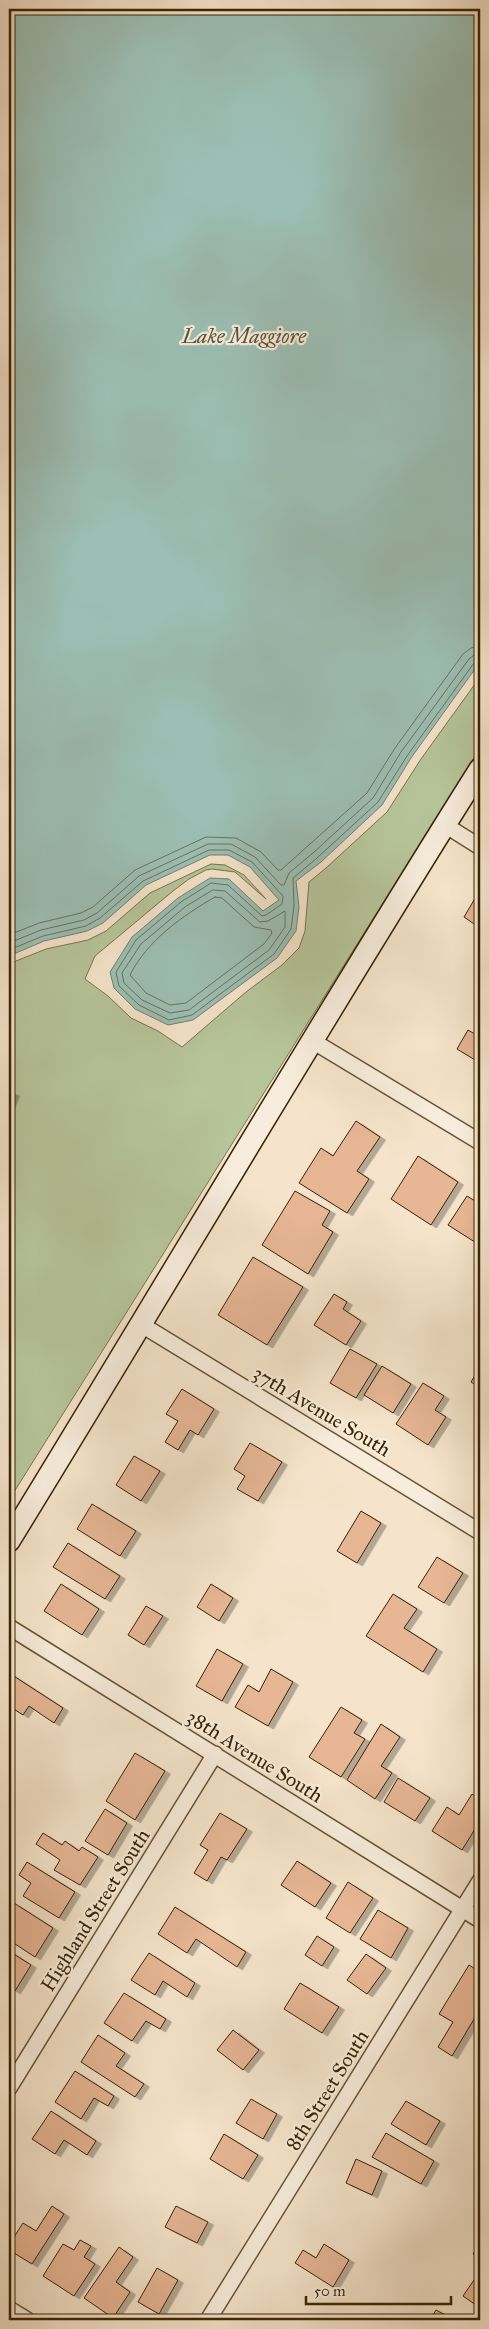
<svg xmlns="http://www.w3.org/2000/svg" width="489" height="2329" viewBox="0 0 489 2329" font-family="'IM FELL Great Primer',serif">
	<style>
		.green { fill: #b7c59b; stroke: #78744f }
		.water { fill: #9cbfb5; stroke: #74816e }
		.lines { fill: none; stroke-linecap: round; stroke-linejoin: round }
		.shore { stroke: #6a725c; stroke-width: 1 }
		.building { fill: #e6b695; stroke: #392403; filter: url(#shadow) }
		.street-casing { stroke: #685435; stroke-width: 18 }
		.secondary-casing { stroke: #392403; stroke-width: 24 }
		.street { stroke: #f8eddd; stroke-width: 15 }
		.secondary { stroke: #f8eddd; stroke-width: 21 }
		.labels { text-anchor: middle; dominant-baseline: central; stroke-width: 4.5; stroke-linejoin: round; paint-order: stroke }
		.street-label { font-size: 20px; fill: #392403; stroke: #f8eddd }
		.water-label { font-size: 21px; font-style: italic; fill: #575238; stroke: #f8eddd }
	</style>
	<defs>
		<filter id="shadow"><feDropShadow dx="5.5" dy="3" stdDeviation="0" flood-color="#0004"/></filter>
	</defs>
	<rect width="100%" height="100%" fill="#f5e4cb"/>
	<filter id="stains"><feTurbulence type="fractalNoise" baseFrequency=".004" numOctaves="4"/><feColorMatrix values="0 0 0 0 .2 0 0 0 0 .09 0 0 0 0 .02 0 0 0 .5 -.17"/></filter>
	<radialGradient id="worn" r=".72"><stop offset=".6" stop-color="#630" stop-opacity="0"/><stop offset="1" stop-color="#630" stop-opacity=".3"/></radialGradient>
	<!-- green -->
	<path class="green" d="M480 677V748L9 1500V967L16 961 46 949 88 940 106 931 150 893 211 864 225 865 244 875 266 899 235 872 212 869 206 870 189 879 173 891 95 956 85 979 108 996 131 1018 158 1031 182 1047 246 992 282 965 299 948 305 931 309 882 326 868 387 812 421 759Z"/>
	<!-- water -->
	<path class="water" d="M9 9H480V662L411 758 382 805 321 862 296 881 299 907 296 931 277 958 193 1020 168 1025 135 1009 114 988 110 972 132 937 178 898 210 878 229 879 263 911 279 900 250 867 228 855H210L146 885 103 923 87 931 44 941 9 956Z"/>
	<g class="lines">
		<!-- shore -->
		<path class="shore" d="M213 890 225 891 260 922 268 921 285 911V927L269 950 189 1010 170 1013 142 1000 124 983 122 973 141 944 185 907Z
			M215 897 222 898 254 927 271 930 272 933 264 944 186 1003 170 1005 146 993 130 975C147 941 182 916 215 897Z
			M9 935 39 923 81 913 93 907 135 870 206 837 236 838 261 852 278 870H281L367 793 395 748 463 654 471 648 480 646
			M9 943 41 930 84 920 97 913 139 876 208 844H231L255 857 281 885H284L289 873 313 853 373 798 401 752 469 659 474 655 480 654
			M9 950 43 936 86 926 100 918 143 881 209 850H229L252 862 283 896 282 904 266 915 262 916 228 885 211 883 181 902 136 940 116 972 119 986 139 1005 169 1020 192 1015 274 954 291 929 294 906 293 878 317 858 378 802 407 756 474 663 480 660"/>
	</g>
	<!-- building -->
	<path class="building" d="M480 890V928L464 917Z
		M468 1030 480 1037V1063L457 1049Z
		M9 1091 14 1093 9 1106Z
		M356 1121 380 1137 357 1171 369 1179 347 1213 299 1183 321 1148 333 1156Z
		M418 1156 458 1182 431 1225 391 1199Z
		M295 1191 330 1211 322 1225 333 1232 308 1274 262 1245Z
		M467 1196 480 1204V1240L478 1244 448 1225Z
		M253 1257 303 1287 267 1345 218 1315Z
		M334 1294 347 1302 343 1309 361 1321 346 1345 314 1325Z
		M350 1349 377 1364 356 1398 330 1383Z
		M382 1366 411 1384 393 1413 364 1395Z
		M480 1367V1388L471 1382Z
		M423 1383 444 1396 435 1410 446 1417 428 1445 396 1424Z
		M182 1389 214 1409 198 1435 190 1430 178 1450 165 1442 178 1421 166 1414Z
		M250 1443 282 1462 258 1501 237 1489 245 1476 234 1469Z
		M134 1456 160 1471 141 1501 116 1485Z
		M92 1504 136 1531 120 1556 77 1529Z
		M361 1511 381 1523 357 1563 337 1551Z
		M68 1543 120 1576 105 1599 53 1567Z
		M437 1557 463 1573 444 1603 418 1587Z
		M61 1584 99 1609 82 1635 44 1611Z
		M211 1584 233 1598 219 1621 197 1607Z
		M393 1594 417 1609 404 1628 437 1649 423 1672 366 1636Z
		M146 1606 163 1616 144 1645 128 1635Z
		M217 1649 243 1664 222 1701 196 1686Z
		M271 1669 293 1682 268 1726 235 1707 248 1685 259 1692Z
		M9 1673 63 1708 54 1723 29 1706 23 1715 9 1706Z
		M341 1707 362 1720 354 1733 365 1739 341 1777 309 1757Z
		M381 1724 400 1737 381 1766 392 1773 375 1799 347 1780Z
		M135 1753 165 1771 135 1820 106 1801Z
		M398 1778 430 1798 415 1821 384 1802Z
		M472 1794 480 1800V1821L462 1850 432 1831 447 1807 459 1815Z
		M105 1809 127 1823 108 1855 85 1841Z
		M220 1813 247 1829 227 1860 221 1857 207 1881 194 1873 208 1850 200 1845Z
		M43 1833 62 1845 65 1841 79 1851 82 1847 98 1857 80 1885 54 1870 60 1860 36 1844Z
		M297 1861 331 1883 315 1907 281 1885Z
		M27 1862 75 1892 59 1918 23 1896 31 1883 19 1875Z
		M348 1882 373 1898 350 1933 326 1918Z
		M14 1903 53 1928 35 1957 9 1940V1911Z
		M175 1907 246 1952 237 1967 196 1939 187 1953 158 1934Z
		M378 1910 408 1928 391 1958 360 1939Z
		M317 1936 334 1947 322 1966 305 1955Z
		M9 1951 31 1965 15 1991 9 1987Z
		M149 1953 195 1983 187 1997 163 1981 155 1995 131 1980Z
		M366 1954 386 1968 367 1994 347 1980Z
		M469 1965 480 1972V2009L452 2056 438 2047 453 2022 439 2014Z
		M300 1983 339 2007 322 2033 284 2009Z
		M124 1993 166 2019 160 2029 146 2021 132 2041 104 2023Z
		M233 2030 259 2050 243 2070 217 2050Z
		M98 2035 125 2053 116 2066 144 2084 135 2097 81 2062Z
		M75 2071 114 2096 108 2106 94 2098 81 2119 55 2102Z
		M251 2099 277 2114 263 2139 236 2123Z
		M406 2101 440 2121 426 2145 391 2124Z
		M51 2111 96 2141 87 2155 64 2140 55 2154 32 2139Z
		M386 2133 434 2161 421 2184 372 2157Z
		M224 2134 258 2155 243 2179 210 2159Z
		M356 2159 382 2171 372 2195 346 2183Z
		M52 2206 64 2214 32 2264 9 2250V2245L23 2223 36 2231Z
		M176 2206 208 2222 197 2243 165 2227Z
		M80 2240 91 2246 84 2257 95 2264 74 2296 43 2276 63 2244 74 2250Z
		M480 2242V2259L473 2254Z
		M324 2244 349 2260 333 2287 295 2263 303 2250 316 2258Z
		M119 2247 133 2257 116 2282 130 2292 113 2318 84 2298Z
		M157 2268 178 2280 159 2314 138 2302Z
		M474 2280 480 2284V2308L463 2296Z
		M436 2310 455 2320H430Z"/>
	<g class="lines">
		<defs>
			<path id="street" d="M445 825 480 847
				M311 1040 480 1142
				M142 1325 480 1532
				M9 1627 480 1920
				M9 2088 215 1754
				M9 2309 27 2320
				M208 2320 480 1881"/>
			<path id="secondary" d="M9 1541C167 1284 319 1024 480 769"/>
		</defs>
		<!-- street casing -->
		<use href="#street" class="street-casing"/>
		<!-- secondary casing -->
		<use href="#secondary" class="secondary-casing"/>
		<!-- street -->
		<use href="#street" class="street"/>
		<!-- secondary -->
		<use href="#secondary" class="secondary"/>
	</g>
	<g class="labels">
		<!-- street labels -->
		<g class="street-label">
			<text transform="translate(322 1411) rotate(31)">37th Avenue South</text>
			<text transform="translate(255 1756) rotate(32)">38th Avenue South</text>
			<text transform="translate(95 1910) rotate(-58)">Highland Street South</text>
			<text transform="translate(327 2090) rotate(-58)">8th Street South</text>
		</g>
		<!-- water labels -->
		<g class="water-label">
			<text x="244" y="336">Lake Maggiore</text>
		</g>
	</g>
	<!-- margin -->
	<rect width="489" height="2329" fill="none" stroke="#f5e4cb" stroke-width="30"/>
	<rect x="10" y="10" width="469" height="2309" fill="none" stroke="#392403" stroke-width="2.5"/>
	<rect x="15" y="15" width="459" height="2299" fill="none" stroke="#392403"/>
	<!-- scale -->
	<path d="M306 2296v8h145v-8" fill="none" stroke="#392403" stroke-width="2.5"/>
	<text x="314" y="2296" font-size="15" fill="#392403" stroke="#f8eddd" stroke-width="4" paint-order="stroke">50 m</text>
	<rect width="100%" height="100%" filter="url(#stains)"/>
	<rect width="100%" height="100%" fill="url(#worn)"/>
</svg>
